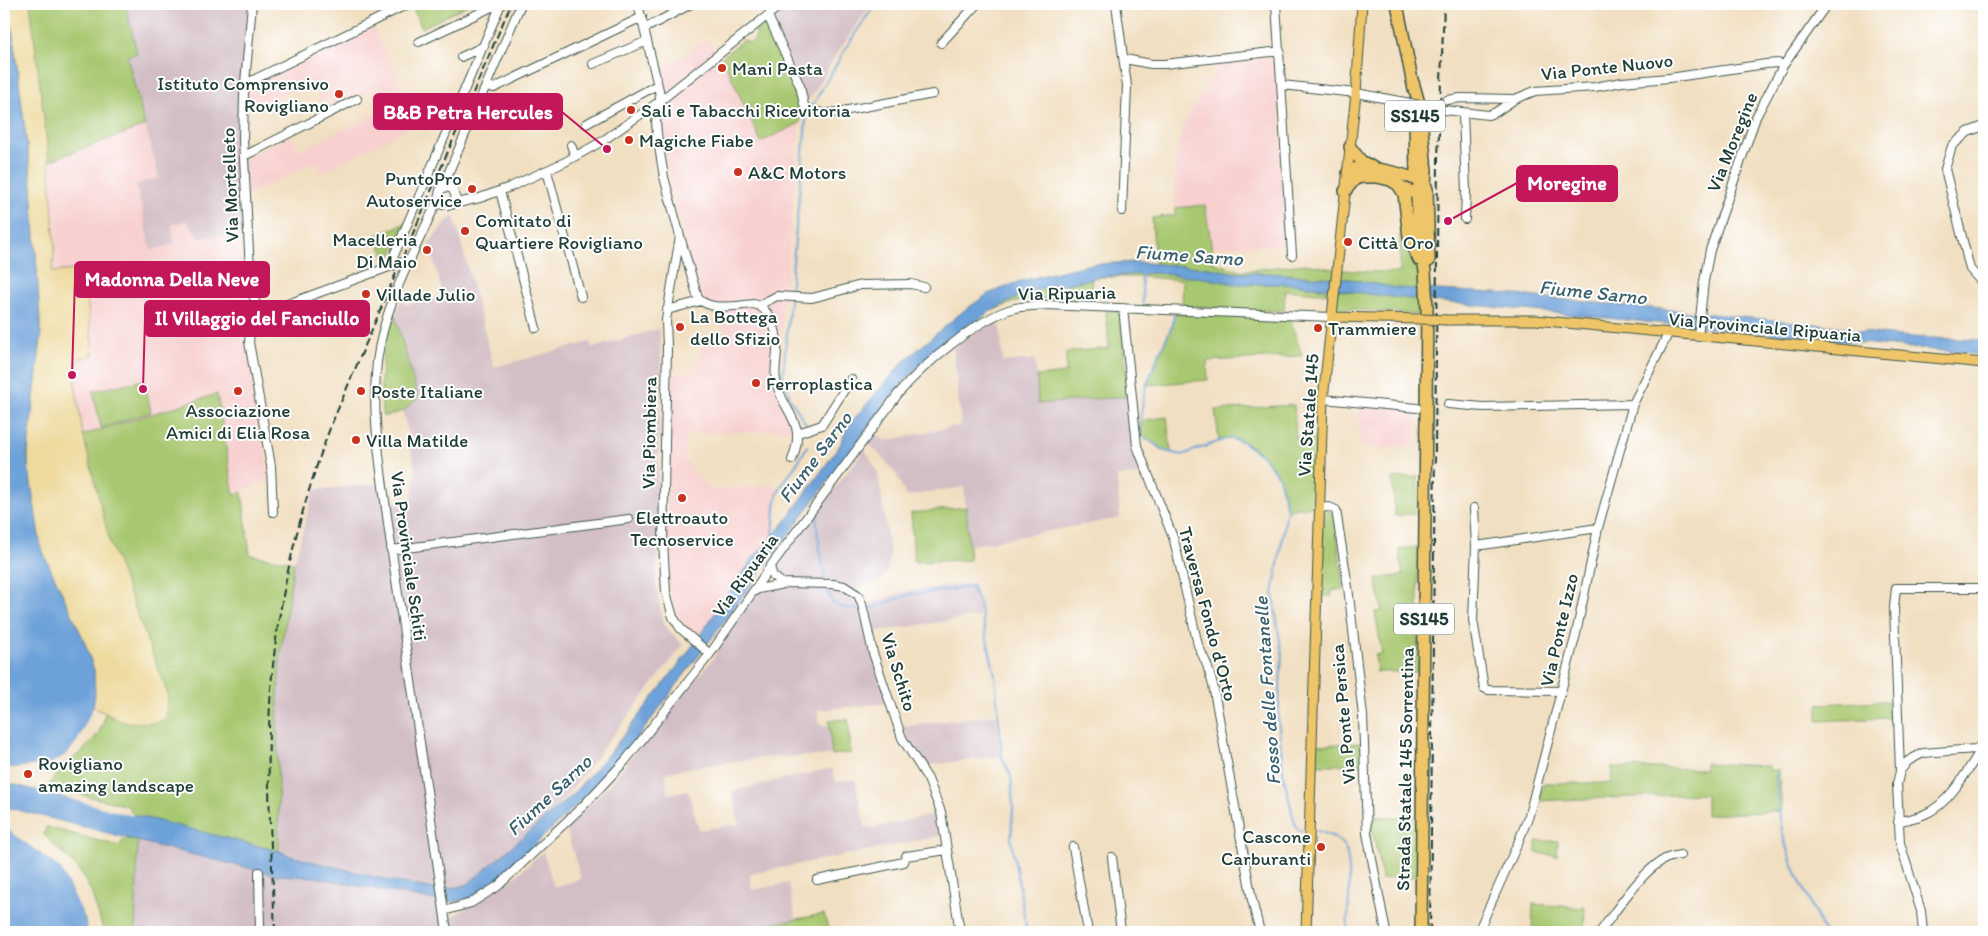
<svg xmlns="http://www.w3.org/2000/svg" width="1988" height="936" viewBox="0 0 1988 936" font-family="Itim,sans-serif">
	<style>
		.built { fill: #f7d0cf }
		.industrial { fill: #d2bec5 }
		.green { fill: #a7c870; stroke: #638252 }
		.sand { fill: #eeda9e; stroke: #868c69 }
		.water { fill: #6da1d9; stroke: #466f86 }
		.pier { fill: #f1dfc1 }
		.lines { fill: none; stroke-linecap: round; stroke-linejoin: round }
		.stream { stroke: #6da1d9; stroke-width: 2 }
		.minor-casing { stroke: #3e5549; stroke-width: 10 }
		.major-casing { stroke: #3e5549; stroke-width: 11 }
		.highway-casing { stroke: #3e5549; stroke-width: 14 }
		.minor { stroke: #fff; stroke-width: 8 }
		.major { stroke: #eec569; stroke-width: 9 }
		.highway { stroke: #eec569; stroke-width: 11 }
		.rail { stroke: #1f3d34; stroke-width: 2; stroke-dasharray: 8 4; stroke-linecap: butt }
		.minor-bridge-casing { stroke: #3e5549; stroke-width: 10; stroke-linecap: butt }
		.major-bridge-casing { stroke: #3e5549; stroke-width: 11; stroke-linecap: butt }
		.minor-bridge { stroke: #fff; stroke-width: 8 }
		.major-bridge { stroke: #eec569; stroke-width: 9 }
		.poi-dot { fill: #c8321e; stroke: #fff; stroke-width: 2 }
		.labels { text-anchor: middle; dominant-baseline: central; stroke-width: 4; stroke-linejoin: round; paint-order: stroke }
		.shield { fill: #fff; stroke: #627771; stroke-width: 1 }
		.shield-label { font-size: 18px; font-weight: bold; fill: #1f3d34 }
		.street-label { font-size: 19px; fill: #1f3d34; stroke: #fff }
		.poi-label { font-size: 19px; fill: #1f3d34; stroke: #fff; text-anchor: start }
		.water-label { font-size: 20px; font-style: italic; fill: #3a606e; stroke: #fff }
		.leader { fill: none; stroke: #c2185b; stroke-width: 2 }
		.callout-dot { fill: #c2185b; stroke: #fff; stroke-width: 2 }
		.callout { fill: #c2185b; stroke: #c2185b; stroke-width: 2 }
		.callout-label { font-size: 20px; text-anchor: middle; font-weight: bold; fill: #fff }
	</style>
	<rect width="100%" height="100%" fill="#fff"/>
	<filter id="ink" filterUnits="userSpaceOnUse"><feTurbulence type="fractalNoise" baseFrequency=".02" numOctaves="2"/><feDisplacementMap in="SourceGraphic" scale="10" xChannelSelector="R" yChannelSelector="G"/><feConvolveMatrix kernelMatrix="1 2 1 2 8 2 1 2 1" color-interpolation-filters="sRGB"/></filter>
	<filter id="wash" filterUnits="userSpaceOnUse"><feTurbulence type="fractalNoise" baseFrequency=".0096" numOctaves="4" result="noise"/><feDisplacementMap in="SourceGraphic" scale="20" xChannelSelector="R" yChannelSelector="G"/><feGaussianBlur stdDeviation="1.12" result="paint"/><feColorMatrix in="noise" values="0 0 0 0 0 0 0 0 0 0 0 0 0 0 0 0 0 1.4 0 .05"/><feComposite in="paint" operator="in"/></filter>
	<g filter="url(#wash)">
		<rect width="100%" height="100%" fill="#f1dfc1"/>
		<!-- built -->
		<path class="built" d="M372 25 419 123 322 173 316 161 243 197 246 157 291 136 299 151 381 111 370 90 334 108 329 98 320 102 309 81 247 111 248 85Z
			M707 39 722 57 761 142 800 123 778 370 779 384 801 427 790 430 686 434 684 459 710 490 773 485 779 490 775 499 772 536 754 557 698 637 685 626 676 612 669 588 666 558 670 376 696 371 702 343 726 341 721 309 704 301 699 292 682 232 661 137V92L658 72Z
			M1276 57 1288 245 1211 247 1205 205 1175 208 1176 158 1183 127 1218 66 1223 61Z
			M145 126 159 178 136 184 171 225 186 221 246 234 252 302 248 339 262 424 269 481 234 495 217 394 83 435 75 383 78 358 93 355 83 269 51 273 55 247 49 161Z
			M1359 405 1417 410V446L1363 449 1358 430Z"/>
		<!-- industrial -->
		<path class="industrial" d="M125 4H249L242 86 246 234 200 238 186 221 172 225 174 244 151 250 136 184 159 178 127 55 137 53Z
			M787 4H871L836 55 810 99H805L773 21 774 16Z
			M454 216 494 367 590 342 592 348 659 329 661 353 656 586 664 625 683 645 559 805 468 884 459 887 435 889 278 855 277 722 280 657 288 595 296 556 314 490 379 484 395 502 412 500 415 470 403 411 418 398 395 316 402 298 405 305 443 295 429 243 446 222Z
			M999 319 1003 362 1035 359 1039 404 1130 396 1138 457 1143 475 1117 476 1120 518 968 546 964 487 906 496 895 472 869 443 876 433 885 441 961 425 953 347Z
			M865 449 878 473 890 554 887 573 879 581 859 588 866 605 905 591 974 583 980 616 873 632 892 703 818 710 819 725H829L832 755 760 758 693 767 665 773 668 794 688 790 699 830 739 824 732 791 832 768 836 782 855 779 865 827 874 828 934 814 940 836 750 874 752 890 788 883 796 919 771 924 772 932H135L138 841 277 875 314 877 438 900 442 916 451 917 512 880 543 851 554 887 581 879 566 829 607 787 712 660 733 624 753 596 759 592 784 588 786 580 778 578 773 568Z
			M996 715 1000 756 922 766 913 751 903 726Z"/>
		<!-- green -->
		<path class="green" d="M30 4H125L137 53 127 56 145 126 49 161Z
			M414 4H470L422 28 411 5Z
			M766 22 769 23 799 88 801 108 800 123 761 142 722 57 743 40 750 43 756 37V30Z
			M1205 205 1214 263 1241 271 1305 264 1340 270 1400 273V222L1408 254 1419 271 1420 290 1397 288 1349 279 1267 273H1236L1209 268 1155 264 1152 218 1175 215V208Z
			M406 223 387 264 376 235Z
			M1156 273 1205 278 1235 284H1295L1328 290V294L1285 290 1284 311 1182 306 1183 280 1145 277H1098Z
			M1092 279 1091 301 1030 299 1015 302 991 311 1028 292Z
			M1337 290 1421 300 1422 315 1339 308 1336 306Z
			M1106 311 1119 312 1130 396 1038 404 1037 376 1066 373V352L1109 348Z
			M394 312 418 398 403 411 383 417C378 381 382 346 394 312Z
			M1174 314 1290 318 1302 356 1207 361 1208 380 1146 385 1173 324Z
			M144 380 151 412 101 428 93 391Z
			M217 394 234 495 242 492 250 555 294 562 280 657 277 722 279 851 133 816 128 806 54 788 50 784C64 758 104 745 105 712L123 722 158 723 168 694 110 543 83 435Z
			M1294 405 1296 438H1319L1315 506 1287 510C1285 500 1283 486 1278 476 1267 456 1243 433 1219 441L1215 410Z
			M1167 417 1171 452 1165 451 1141 435 1139 421Z
			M1418 477V513L1395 516 1392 478Z
			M966 507 970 560 914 562 911 513Z
			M1330 511 1334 514 1344 590H1332V596H1321L1323 516 1325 512Z
			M1418 547V672H1377L1375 655 1382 654 1375 612 1382 611 1376 579 1403 575 1399 549Z
			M1888 701 1889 718 1818 721V704Z
			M848 719 851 753 832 755 829 720Z
			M1361 743 1362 765H1316V745Z
			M1705 763 1769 766V770H1779L1782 811 1706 815V794L1538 801 1544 783H1611L1612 767 1705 769Z
			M1370 817H1416L1417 876 1382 879Z
			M46 827 119 846 125 838 138 841 135 932H104L91 891 79 870 44 835Z
			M1536 841H1558L1557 856 1536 853Z
			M1533 904 1585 908 1584 932H1532Z
			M824 914 829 932H772L771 924Z"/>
		<!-- sand -->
		<path class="sand" d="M9 4H30L49 161 55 247 52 272 84 269 93 355 78 359 75 383 83 435 110 543 168 695 166 717 158 723 123 722 93 707 94 670 83 638 47 562 39 540 28 468 29 440 41 338 32 184Z"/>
		<!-- water -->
		<path class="water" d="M4 4H9L32 186 41 338 27 457 41 548 83 638 94 670 95 695 93 707 78 741 68 753 50 764 4 769Z
			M1135 262 1209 268 1236 273H1267L1349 279 1397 288 1496 293 1835 326C1883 338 1935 338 1984 340V355L1391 297 1295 284H1235L1205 278 1156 273 1098 277 1028 292 991 311 959 332 928 356 893 394 624 756 589 793 497 881 480 893 465 900 450 902 422 898 314 877 277 875 125 838 4 807V782L282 852 290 856 392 881 435 889 459 887 468 884 570 797 612 750 686 655 754 557 785 522 840 445 848 426 903 362 962 312 988 294 1021 281 1069 269 1093 264Z
			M4 827 60 868 85 918 88 932H4Z"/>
		<!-- pier -->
		<path class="pier" d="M93 707 96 708 81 742 70 755 51 766 4 772V769L50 764 68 753 78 740Z
			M4 779 132 813 133 816 4 781Z
			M4 807 125 838 124 840 4 809Z
			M4 825 62 866 88 917 90 932H88L85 918 60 868 4 827Z"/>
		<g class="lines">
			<!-- stream -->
			<path class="stream" d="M811 108 847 46 875 4
				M1141 271 1143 303
				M790 294 806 120 809 112
				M790 299 783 376 791 400 806 424
				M1174 314 1173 324C1157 359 1137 395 1141 435L1165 451 1182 455 1228 438 1241 441 1263 456 1279 477 1287 510 1273 594 1282 655 1278 718 1284 778 1295 824 1297 829 1302 831
				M817 509V530L825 581
				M773 535C775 521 773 502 780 489 788 474 800 462 807 446
				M827 590 833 603 840 607 860 610
				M869 609 908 595 972 587 979 603 995 676 1002 757 1011 776 1013 808 1011 839 1027 932
				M1776 773C1778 795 1778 818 1784 839 1793 872 1810 901 1824 932
				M1317 831C1327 833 1337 837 1344 846 1353 860 1348 914 1347 932"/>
		</g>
	</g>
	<g filter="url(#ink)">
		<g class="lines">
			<defs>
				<path id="minor" d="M252 4 244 94 243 140 251 288 259 314
					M638 4 659 90 660 101 656 122 657 134 664 177 680 236 666 320 667 347 663 542 666 592 673 617 681 629 710 654
					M1116 4 1127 86 1122 211
					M1276 4 1292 255
					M768 16 800 86 804 105 806 109 827 114 933 94
					M644 29 691 4
					M419 42 498 4
					M941 43 977 4
					M461 57 484 46
					M1125 59 1151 64H1164L1280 51
					M593 64 647 41
					M245 84 406 5
					M486 85 494 88 642 17
					M1282 85 1356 93 1410 103
					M1447 100 1461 98 1515 99
					M1444 110 1488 115 1496 112 1515 99 1535 91 1595 87 1622 82 1669 78 1766 64 1778 63 1783 66
					M1463 113 1466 192 1465 219
					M586 124 657 85
					M1984 126 1968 132 1952 146 1945 169 1970 269 1984 285
					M571 145 575 156
					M244 156 357 99
					M547 171 581 297
					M447 176 456 197 451 205H442L438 199 440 190 445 187 452 189
					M442 188 521 4
					M500 191 536 328
					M438 199C415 251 384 304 377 362 372 407 378 449 384 494 389 531 394 569 400 606 416 715 432 823 447 932
					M453 204 480 198 510 187 565 162 601 142 660 101 782 4
					M681 240 698 298C710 312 737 305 754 304 771 308 778 333 777 349 777 359 774 370 776 380 782 414 808 419 792 460
					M389 267 501 4
					M759 305 777 296 812 298 861 285 911 284 924 287
					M1123 308 1137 446 1174 540 1198 645 1207 665 1213 685 1252 900 1260 932
					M667 310 701 301
					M1698 337 1704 281 1710 250 1756 117 1783 66 1827 4
					M1323 399 1417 408
					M1448 404 1483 407 1633 404
					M798 433 822 425 851 379
					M1319 508 1329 507 1336 510 1348 587 1363 716 1367 833 1386 932
					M1474 508 1476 546 1473 620 1484 688 1488 690 1562 691
					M273 512 271 466 249 342 252 317 411 259
					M1476 546 1598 528
					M391 550 629 519
					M770 567 773 576 782 583 833 584 844 586 858 595 862 604 873 653 902 738 928 779 941 812 960 932
					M752 593 758 589 784 584
					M1900 771 1894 607 1896 588H1984
					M1898 822C1907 819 1917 818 1925 814 1950 804 1969 768 1983 746
					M1073 847 1088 932
					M1112 857 1121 932
					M259 872 260 932
					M817 880 904 862 906 856 947 850
					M444 911 471 903 498 886 583 806 625 761 710 654 770 567 898 394C922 366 979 317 1015 308 1025 306 1036 306 1046 305L1332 317
					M1478 932 1518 843 1529 815 1576 634 1598 528 1633 404 1668 334
					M1600 932C1616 911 1641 871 1665 859 1669 857 1675 856 1680 855
					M1923 932 1921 911 1900 843 1897 784 1900 771 1908 761 1923 753 1975 749 1984 745"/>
				<path id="major" d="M1332 317 1422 319
					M1447 320H1535L1984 363
					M1306 932 1323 399 1356 93 1362 4"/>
				<path id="highway" d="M1397 4 1414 90
					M1415 121 1416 174
					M1350 147 1361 161 1372 167
					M1348 172C1361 161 1410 175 1425 184L1427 189 1429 261
					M1399 186 1404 194 1409 237 1419 260
					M1345 191 1355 179 1362 177H1377L1390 180 1411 192 1420 189 1425 185 1426 170 1420 107 1413 82
					M1417 195 1418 230 1425 271 1427 307 1421 932"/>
			</defs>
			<!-- minor casing -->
			<use href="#minor" class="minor-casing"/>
			<!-- major casing -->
			<use href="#major" class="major-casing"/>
			<!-- highway casing -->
			<use href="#highway" class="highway-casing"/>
			<!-- minor -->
			<use href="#minor" class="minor"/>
			<!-- major -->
			<use href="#major" class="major"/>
			<!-- highway -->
			<use href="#highway" class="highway"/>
			<!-- rail -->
			<path class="rail" d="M275 932C272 856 266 780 270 704 275 608 298 513 332 423L511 4
				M1430 932 1438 159 1444 4"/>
			<defs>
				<path id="minor-bridge" d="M1410 103 1444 110"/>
				<path id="major-bridge" d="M1422 319 1447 320"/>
			</defs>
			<!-- minor-bridge casing -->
			<use href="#minor-bridge" class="minor-bridge-casing"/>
			<!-- major-bridge casing -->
			<use href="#major-bridge" class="major-bridge-casing"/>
			<!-- minor-bridge -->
			<use href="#minor-bridge" class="minor-bridge"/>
			<!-- major-bridge -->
			<use href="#major-bridge" class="major-bridge"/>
		</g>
	</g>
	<!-- markers -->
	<g class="poi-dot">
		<circle cx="722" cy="68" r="5"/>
		<circle cx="339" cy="94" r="5"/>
		<circle cx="631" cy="110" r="5"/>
		<circle cx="629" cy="140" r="5"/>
		<circle cx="738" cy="172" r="5"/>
		<circle cx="472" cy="189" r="5"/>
		<circle cx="465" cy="231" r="5"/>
		<circle cx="1348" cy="242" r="5"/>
		<circle cx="427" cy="250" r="5"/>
		<circle cx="366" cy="294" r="5"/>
		<circle cx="680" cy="327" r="5"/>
		<circle cx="1318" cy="328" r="5"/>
		<circle cx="756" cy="383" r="5"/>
		<circle cx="238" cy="391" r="5"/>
		<circle cx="361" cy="391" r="5"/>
		<circle cx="356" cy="440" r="5"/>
		<circle cx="682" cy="498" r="5"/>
		<circle cx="28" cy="774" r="5"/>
		<circle cx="1321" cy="847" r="5"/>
	</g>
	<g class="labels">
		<!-- shield labels -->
		<g class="shield">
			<rect x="1385" y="100.5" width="60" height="31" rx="4"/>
			<rect x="1394" y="603.5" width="60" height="31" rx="4"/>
		</g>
		<g class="shield-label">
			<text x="1415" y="116">SS145</text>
			<text x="1424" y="619">SS145</text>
		</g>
		<!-- street labels -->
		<g class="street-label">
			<text transform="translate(1607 67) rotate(-6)">Via Ponte Nuovo</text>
			<text transform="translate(1732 142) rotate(-68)">Via Moregine</text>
			<text transform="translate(230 185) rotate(-92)">Via Mortelleto</text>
			<text transform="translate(1067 293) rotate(-1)">Via Ripuaria</text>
			<text transform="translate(1765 327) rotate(5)">Via Provinciale Ripuaria</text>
			<text transform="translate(1308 415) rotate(-86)">Via Statale 145</text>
			<text transform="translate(649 433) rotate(-89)">Via Piombiera</text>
			<text transform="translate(409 556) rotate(82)">Via Provinciale Schiti</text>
			<text transform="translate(745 575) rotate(-54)">Via Ripuaria</text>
			<text transform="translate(1208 614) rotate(75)">Traversa Fondo d'Orto</text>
			<text transform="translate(1559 630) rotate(-77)">Via Ponte Izzo</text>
			<text transform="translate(899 672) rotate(73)">Via Schito</text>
			<text transform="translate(1343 714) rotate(-95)">Via Ponte Persica</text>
			<text transform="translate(1405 769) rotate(-89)">Strada Statale 145 Sorrentina</text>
		</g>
		<!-- poi labels -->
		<g class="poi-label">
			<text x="732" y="68">Mani Pasta</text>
			<text x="329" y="83" text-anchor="end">Istituto Comprensivo<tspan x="329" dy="22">Rovigliano</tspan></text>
			<text x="641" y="110">Sali e Tabacchi Ricevitoria</text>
			<text x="639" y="140">Magiche Fiabe</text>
			<text x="748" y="172">A&amp;C Motors</text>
			<text x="462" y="178" text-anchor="end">PuntoPro<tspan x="462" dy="22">Autoservice</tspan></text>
			<text x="475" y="220">Comitato di<tspan x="475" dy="22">Quartiere Rovigliano</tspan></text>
			<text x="417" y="239" text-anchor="end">Macelleria<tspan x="417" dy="22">Di Maio</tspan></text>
			<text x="1358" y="242">Città Oro</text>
			<text x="376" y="294">Villade Julio</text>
			<text x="690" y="316">La Bottega<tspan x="690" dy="22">dello Sfizio</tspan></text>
			<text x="1328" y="328">Trammiere</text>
			<text x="766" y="383">Ferroplastica</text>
			<text x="371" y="391">Poste Italiane</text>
			<text x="238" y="410" text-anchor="middle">Associazione<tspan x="238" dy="22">Amici di Elia Rosa</tspan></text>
			<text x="366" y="440">Villa Matilde</text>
			<text x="682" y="517" text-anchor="middle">Elettroauto<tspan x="682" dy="22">Tecnoservice</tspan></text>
			<text x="38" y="763">Rovigliano<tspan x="38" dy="22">amazing landscape</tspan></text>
			<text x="1311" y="836" text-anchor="end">Cascone<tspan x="1311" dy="22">Carburanti</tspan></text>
		</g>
		<!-- water labels -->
		<g class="water-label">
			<text transform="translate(1189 255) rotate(4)">Fiume Sarno</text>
			<text transform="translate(1593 292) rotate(6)">Fiume Sarno</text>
			<text transform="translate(815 457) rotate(-53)">Fiume Sarno</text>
			<text transform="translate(1267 691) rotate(-94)">Fosso delle Fontanelle</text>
			<text transform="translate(549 795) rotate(-43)">Fiume Sarno</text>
		</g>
	</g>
	<!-- callouts -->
	<path class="leader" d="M607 149L562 112M1448 221L1517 183M72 375L75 279M143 389L145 318"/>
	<g class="callout-dot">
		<circle cx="607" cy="149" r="5"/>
		<circle cx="1448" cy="221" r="5"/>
		<circle cx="72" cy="375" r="5"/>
		<circle cx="143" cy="389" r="5"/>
	</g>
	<g class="callout">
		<rect x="374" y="94" width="188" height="35" rx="5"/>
		<rect x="1517" y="166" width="100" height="35" rx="5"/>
		<rect x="75" y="262" width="194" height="35" rx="5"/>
		<rect x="145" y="301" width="224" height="35" rx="5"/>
	</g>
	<g class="callout-label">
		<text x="468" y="119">B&amp;B Petra Hercules</text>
		<text x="1567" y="190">Moregine</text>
		<text x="172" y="286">Madonna Della Neve</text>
		<text x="257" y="325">Il Villaggio del Fanciullo</text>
	</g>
	<!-- margin -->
	<rect width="1988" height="936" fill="none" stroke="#fff" stroke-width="20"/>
</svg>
